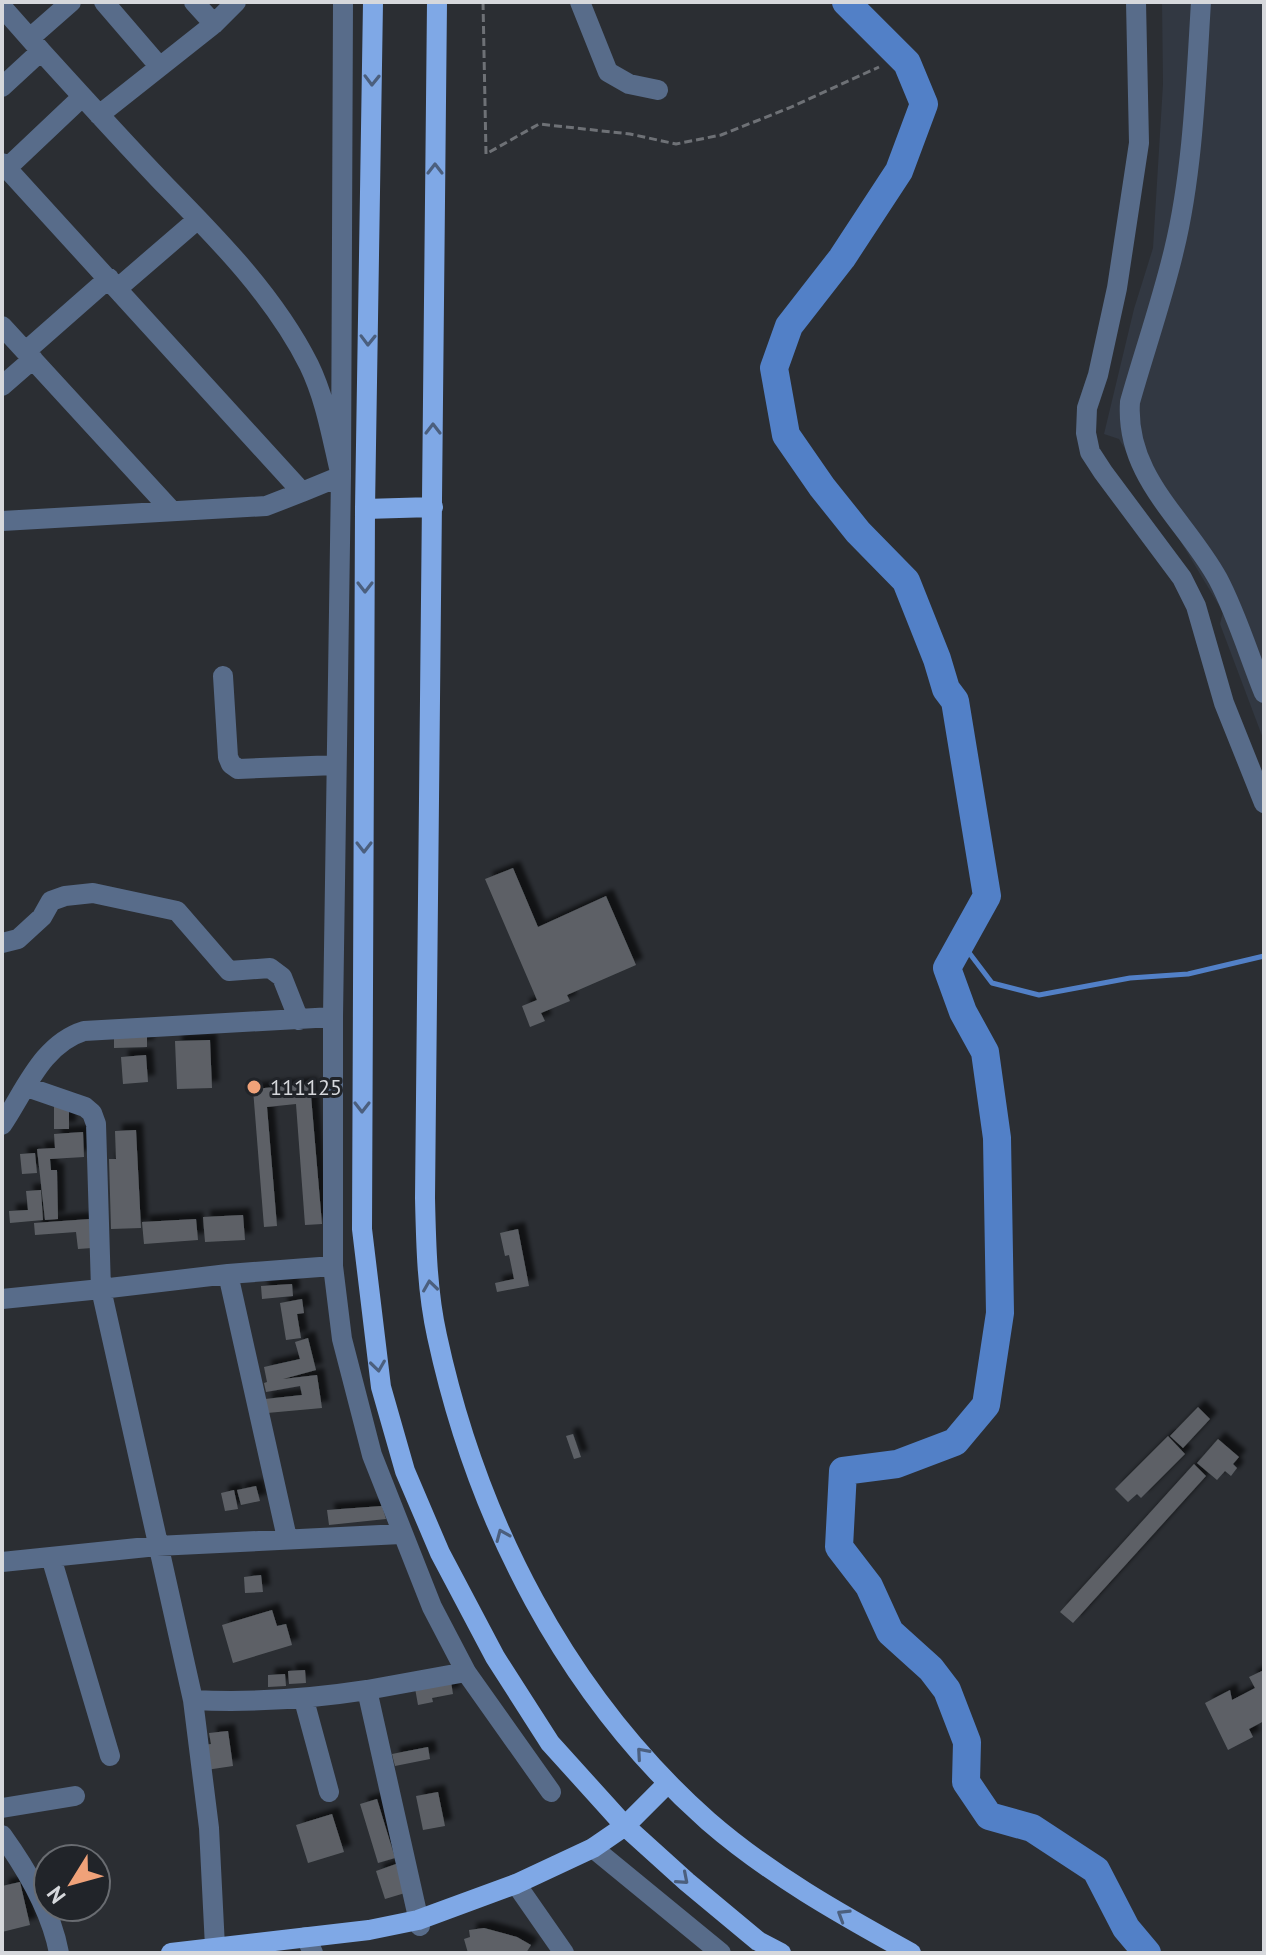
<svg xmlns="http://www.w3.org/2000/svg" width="1266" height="1955" viewBox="0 0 1266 1955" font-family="'PT Sans',sans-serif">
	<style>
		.built { fill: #323842 }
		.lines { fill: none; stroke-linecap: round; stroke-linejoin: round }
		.stream { stroke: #5280c7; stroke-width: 5 }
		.river { stroke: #5280c7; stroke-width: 28 }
		.building { fill: #5d6166; filter: url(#shadow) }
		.path { stroke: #6e7176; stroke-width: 3; stroke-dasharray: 8 4; stroke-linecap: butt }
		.minor { stroke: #586c8a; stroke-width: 20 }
		.major { stroke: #7fa8e6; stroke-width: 20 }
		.oneway { stroke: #4b5f7e }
		.poi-dot { fill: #f0a279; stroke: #212429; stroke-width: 3 }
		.labels { text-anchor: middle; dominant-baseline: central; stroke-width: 6; stroke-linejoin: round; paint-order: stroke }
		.poi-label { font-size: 22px; fill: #d6d8dc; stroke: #212429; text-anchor: start }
	</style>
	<defs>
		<filter id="shadow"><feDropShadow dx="7" dy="-7" stdDeviation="2" flood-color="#0009"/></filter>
	</defs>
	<rect width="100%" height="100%" fill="#2b2e33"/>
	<!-- built -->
	<path class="built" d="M1162 2H1264V741L1220 624 1223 612 1119 439 1104 434 1134 309 1153 248 1163 84Z"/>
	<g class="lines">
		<!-- stream -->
		<path class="stream" d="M961 942 992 983 1039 995 1130 978 1188 974 1264 956"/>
		<!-- river -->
		<path class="river" d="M846 2 907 63 924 104 899 171 842 258 789 326 774 368 786 435 822 487 858 532 906 581 937 659 946 689 955 701 987 896 947 968 963 1012 985 1052 997 1138 1000 1313 986 1405 955 1442 897 1464 843 1471 839 1547 869 1586 890 1632 931 1669 947 1690 967 1742 966 1782 989 1816 1032 1828 1096 1870 1126 1928 1147 1953"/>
	</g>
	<!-- building -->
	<path class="building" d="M513 868 538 927 606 896 636 965 567 995 570 1001 541 1013 545 1021 530 1027 522 1006 537 1000 485 879Z
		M147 1036V1047L114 1048V1038Z
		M210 1040 212 1088 177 1089 175 1041Z
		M146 1055 148 1082 123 1084 121 1057Z
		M310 1084 322 1224 305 1225 296 1104 267 1107 277 1226 264 1227 253 1089Z
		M54 1102H69V1129H54Z
		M136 1130 141 1228 111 1229 109 1159H116L115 1131Z
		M83 1132 84 1157 50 1159 51 1170H57L58 1219 45 1220 37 1149 55 1148 54 1134Z
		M35 1153 37 1173 22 1174 20 1154Z
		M41 1190 43 1220 10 1223 9 1211 28 1210 26 1191Z
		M243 1215 245 1240 205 1242 203 1217Z
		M90 1219 92 1248 78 1249 76 1232 35 1235 34 1223Z
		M196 1219 198 1240 144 1244 142 1222Z
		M518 1229 529 1286 497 1292 495 1283 514 1279 509 1255 505 1256 500 1233Z
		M292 1284 293 1296 262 1299 261 1286Z
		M302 1299 304 1313 297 1314 301 1338 286 1340 280 1303Z
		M308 1338 316 1370 283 1379 317 1375 322 1408 267 1413 265 1399 302 1395 300 1386 266 1392 264 1383 267 1382 264 1367 300 1359 295 1342Z
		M1198 1407 1210 1419 1183 1448 1170 1436Z
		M573 1434 581 1457 574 1459 566 1436Z
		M1168 1436 1185 1454 1141 1498 1137 1494 1128 1502 1115 1489Z
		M1218 1439 1239 1457 1233 1464 1237 1468 1231 1476 1225 1471 1217 1480 1197 1463Z
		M1194 1464 1206 1476 1073 1623 1060 1612Z
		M256 1486 260 1501 241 1505 237 1490Z
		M234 1490 238 1509 225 1511 221 1493Z
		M382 1506 386 1519 329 1525 327 1510Z
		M261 1575 263 1592 245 1593 244 1577Z
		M272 1610 277 1626 286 1624 292 1645 233 1663 222 1625Z
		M305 1670 306 1683 289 1684 288 1671Z
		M1264 1670V1721L1249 1729 1253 1737 1228 1750 1205 1703 1230 1690 1232 1700 1255 1688 1249 1677Z
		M285 1674 286 1686 268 1687V1675Z
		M451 1682 453 1694 432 1698 433 1702 418 1705 415 1688Z
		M228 1731 233 1766 206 1770 203 1745 211 1744 209 1733Z
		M428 1747 430 1759 395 1766 392 1754Z
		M438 1792 445 1826 423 1830 416 1796Z
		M377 1799 395 1858 378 1863 360 1804Z
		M332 1814 344 1852 308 1863 296 1825Z
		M396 1864 405 1893 385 1899 376 1871Z
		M20 1882 30 1925 2 1932V1886Z
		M484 1928 517 1937 531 1945 526 1953H468L464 1939 470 1937 469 1930Z"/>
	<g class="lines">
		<!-- path -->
		<path class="path" d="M483 2 486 154 539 124 630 134 676 144 721 135 789 108 879 67"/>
		<!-- minor -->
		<path class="minor" d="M104 2 159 66
			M194 2 214 24
			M343 2 341 476 333 1017V1266L342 1339 372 1455 432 1607 466 1672 551 1792
			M580 2 608 72 629 84 658 90
			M1136 2 1139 143 1117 288 1098 375 1087 408 1086 433 1090 452 1103 472 1182 578 1196 606 1224 703 1264 803
			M1201 2C1196 82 1193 172 1174 250 1162 301 1144 352 1130 402 1125 477 1185 519 1218 579 1237 615 1249 656 1264 693
			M2 7 41 51
			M30 38 71 2
			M2 87 41 51C81 95 120 138 161 181 215 236 274 295 309 365 326 400 332 439 341 476L302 492 2 163
			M99 115 214 24 236 2
			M7 168 82 97
			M118 288 198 219
			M2 326 171 510
			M26 351 109 278
			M2 386 33 359
			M2 521 266 506 302 492
			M223 676 228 757 231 764 238 769 336 765
			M2 943 18 939 42 917 51 901 65 896 93 893 177 911 229 971 270 968 282 977 299 1020
			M2 1125C25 1091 42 1044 84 1031L333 1017
			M228 1274 287 1538
			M2 1299 101 1289 96 1124 92 1113 85 1107 27 1087
			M51 1557 110 1756
			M2 1562 157 1546 401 1534
			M193 1700 101 1289 228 1274 333 1266
			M304 1700 329 1792
			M2 1808 75 1796
			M2 1835C27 1870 51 1910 59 1953
			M593 1848 721 1953
			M516 1884 564 1953
			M420 1926 367 1690 466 1672
			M306 1937 313 1953
			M215 1947 209 1828 193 1700C253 1703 309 1699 367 1690"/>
		<!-- major -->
		<path class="major" d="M373 2 365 509 362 1229 381 1387 405 1471 440 1553 495 1657 550 1743 625 1826 687 1882 758 1941 781 1953
			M437 2 425 1198C426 1244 427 1291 437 1336 477 1521 566 1695 708 1821 769 1874 840 1914 911 1953
			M365 509 433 507
			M171 1953 369 1930 418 1920 516 1884 593 1848 625 1826 668 1783"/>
	</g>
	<!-- one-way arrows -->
	<defs><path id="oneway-chevron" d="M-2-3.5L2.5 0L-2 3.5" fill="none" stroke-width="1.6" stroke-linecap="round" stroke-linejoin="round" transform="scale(2)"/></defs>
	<g class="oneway">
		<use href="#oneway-chevron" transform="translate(372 80) rotate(91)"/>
		<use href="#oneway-chevron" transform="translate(435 169) rotate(-90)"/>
		<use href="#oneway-chevron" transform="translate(368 340) rotate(91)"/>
		<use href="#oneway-chevron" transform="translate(433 429) rotate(-90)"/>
		<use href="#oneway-chevron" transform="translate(365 587) rotate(90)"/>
		<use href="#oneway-chevron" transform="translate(364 847) rotate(90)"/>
		<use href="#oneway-chevron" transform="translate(362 1107) rotate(90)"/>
		<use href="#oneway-chevron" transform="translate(430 1286) rotate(-98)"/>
		<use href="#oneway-chevron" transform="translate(378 1366) rotate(82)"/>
		<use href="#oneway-chevron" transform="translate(502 1535) rotate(-113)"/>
		<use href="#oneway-chevron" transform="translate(642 1753) rotate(-131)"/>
		<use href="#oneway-chevron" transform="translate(683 1879) rotate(41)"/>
		<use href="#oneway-chevron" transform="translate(843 1915) rotate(-148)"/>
	</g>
	<!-- markers -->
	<circle class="poi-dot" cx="254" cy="1087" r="8"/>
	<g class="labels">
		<!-- poi labels -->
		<g class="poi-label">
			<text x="270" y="1087">111125</text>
		</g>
	</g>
	<!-- border -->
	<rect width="1266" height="1955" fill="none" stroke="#d6d8dc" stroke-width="8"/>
	<!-- north arrow -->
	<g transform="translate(72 1883) rotate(233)"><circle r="38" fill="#212429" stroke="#696c71" stroke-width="2"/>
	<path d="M0-6L14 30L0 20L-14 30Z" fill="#f0a279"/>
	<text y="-12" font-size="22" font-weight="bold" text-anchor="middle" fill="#d6d8dc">N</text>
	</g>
</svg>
